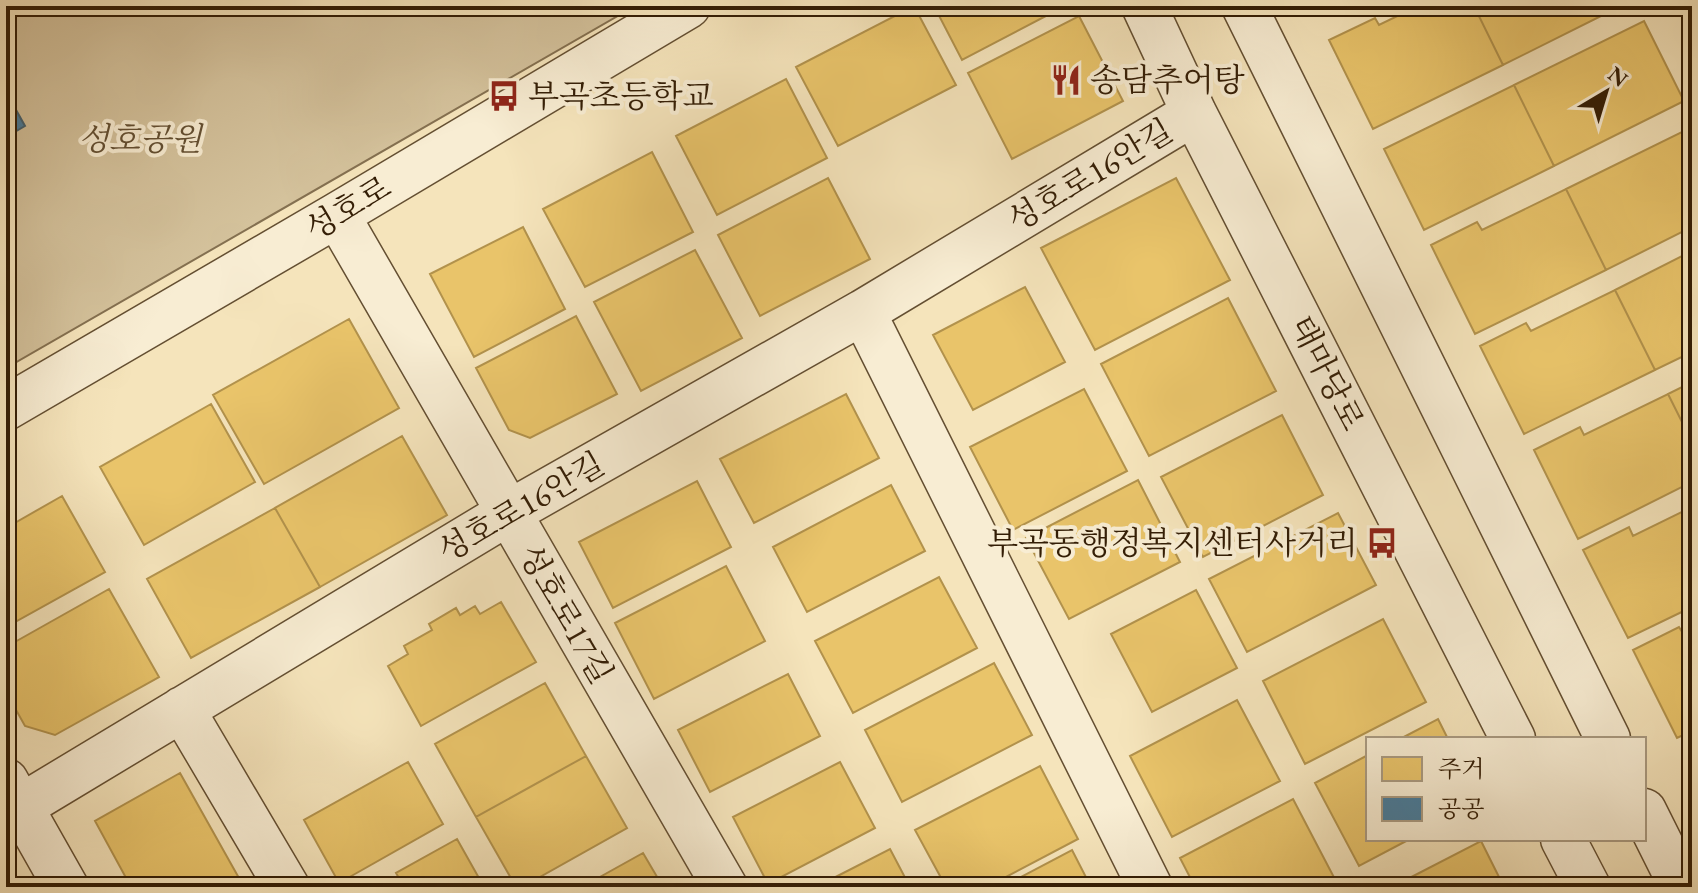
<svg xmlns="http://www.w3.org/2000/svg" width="1698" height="893" viewBox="0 0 1698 893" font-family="'EB Garamond','Noto Serif KR',serif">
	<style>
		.park { fill: #d4c29c; stroke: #847050; stroke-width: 2 }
		.homes { fill: #e9c46a; stroke: #b2924c; stroke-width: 2 }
		.public { fill: #457b9d; stroke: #405f6f; stroke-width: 2 }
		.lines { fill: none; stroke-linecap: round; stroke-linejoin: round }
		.minor-casing { stroke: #644f32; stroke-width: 47 }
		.minor { stroke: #f8edd3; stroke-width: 44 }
		.labels { text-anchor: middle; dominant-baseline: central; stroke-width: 8; stroke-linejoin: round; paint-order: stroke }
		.poi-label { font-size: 32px; fill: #331d05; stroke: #f8edd3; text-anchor: start }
		.park-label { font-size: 32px; font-style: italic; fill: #634f32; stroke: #f8edd3 }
		.street-label { font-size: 32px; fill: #331d05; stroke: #f8edd3 }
	</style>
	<rect width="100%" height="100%" fill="#f5e4bb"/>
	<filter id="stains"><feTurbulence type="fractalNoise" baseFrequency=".0025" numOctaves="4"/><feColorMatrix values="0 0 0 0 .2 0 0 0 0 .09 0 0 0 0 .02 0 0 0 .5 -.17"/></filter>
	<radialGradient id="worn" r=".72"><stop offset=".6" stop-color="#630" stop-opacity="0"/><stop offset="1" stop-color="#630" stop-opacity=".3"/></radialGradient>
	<!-- park -->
	<path class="park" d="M6 6H635L6 368Z"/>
	<!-- homes -->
	<path class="homes" d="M914 6 956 85 838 146 796 67Z
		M934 6H1065L962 60Z
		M1418 6H1474L1503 65 1373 129 1329 40 1375 18 1379 25Z
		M1474 6H1621L1503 65Z
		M1079 16 1123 101 1012 159 968 73Z
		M1644 21 1684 101 1554 166 1514 85Z
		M786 79 827 158 717 215 676 136Z
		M1514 85 1554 166 1424 230 1384 149Z
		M1692 127V227L1606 270 1566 189Z
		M652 152 693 232 585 287 543 209Z
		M828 178 870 259 760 316 718 235Z
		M1176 178 1230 280 1095 350 1041 248Z
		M1566 189 1606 270 1475 334 1431 245 1477 222 1482 230Z
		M523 227 565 309 474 357 430 274Z
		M695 250 742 338 641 391 594 302Z
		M1692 251V352L1655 370 1615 290Z
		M1025 287 1065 362 973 410 933 335Z
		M1615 290 1655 370 1524 434 1480 346 1526 323 1531 331Z
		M1228 298 1276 391 1149 456 1101 364Z
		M576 316 617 394 530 438 509 430 476 368Z
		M349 319 399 408 264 484 213 395Z
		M1692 382V442L1668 394Z
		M1084 389 1127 471 1013 530 970 447Z
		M846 394 879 458 754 523 720 459Z
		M1668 394 1692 442V482L1578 539 1534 450 1580 427 1584 435Z
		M211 404 255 482 144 545 100 467Z
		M1282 415 1323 495 1203 557 1161 477Z
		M402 436 447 515 320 587 275 508Z
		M1138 480 1180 562 1069 619 1026 538Z
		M697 481 731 547 613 608 579 542Z
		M891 485 925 551 807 612 773 547Z
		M62 496 105 572 6 627V528Z
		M1692 507V607L1628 638 1583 550 1629 527 1633 536Z
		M275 508 320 587 191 658 147 579Z
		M1338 513 1376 585 1247 652 1209 579Z
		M726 566 765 641 654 699 615 623Z
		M939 577 977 648 853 713 815 641Z
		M109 589 159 677 55 735 25 726 6 692V647Z
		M1196 590 1237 668 1152 712 1111 634Z
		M501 602 536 662 421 726 388 666 408 654 404 646 432 630 429 624 456 608 460 615 475 606 480 614Z
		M1383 619 1426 702 1305 764 1263 681Z
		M1679 627 1684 635 1692 631V731L1677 738 1633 650Z
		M994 663 1032 735 902 802 865 730Z
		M788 674 820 736 710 792 678 730Z
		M545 683 586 756 476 817 435 744Z
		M1237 700 1280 781 1172 837 1130 756Z
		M1438 719 1448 739H1400Z
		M1368 755V839H1410L1359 866 1315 783Z
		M586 756 627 828 522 887H516L476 817Z
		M408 762 443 824 339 883 304 820Z
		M840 762 875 828 768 884 733 817Z
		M1040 766 1078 839 987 887H946L915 830Z
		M180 773 244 887H131L95 821Z
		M1293 799 1339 887H1195L1180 858Z
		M457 839 484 887H404L396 873Z
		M1481 841 1504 887H1392Z
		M890 849 910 887H816Z
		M1072 850 1091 887H1002Z
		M643 853 663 887H582Z"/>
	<!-- public -->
	<path class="public" d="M6 92 25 126 6 137Z"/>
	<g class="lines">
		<defs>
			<path id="minor" d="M1144 6 1194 113 1513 739
				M1244 6 1608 739
				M337 215 725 887
				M863 312 1150 887
				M6 408 337 215 688 6
				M182 709 287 887
				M6 781 66 887
				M20 807 508 513 863 312 1194 113
				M1644 811 1682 887
				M1563 839 1588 887"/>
		</defs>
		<!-- minor casing -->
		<use href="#minor" class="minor-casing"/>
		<!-- minor -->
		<use href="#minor" class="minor"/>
	</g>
	<!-- icons -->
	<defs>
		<symbol id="restaurant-bare" viewBox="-9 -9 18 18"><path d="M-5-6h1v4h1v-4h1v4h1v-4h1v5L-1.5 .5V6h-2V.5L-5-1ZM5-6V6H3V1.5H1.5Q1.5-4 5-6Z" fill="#8f2418" stroke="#f8edd3" stroke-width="2.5" paint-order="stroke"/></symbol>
		<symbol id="bus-bare" viewBox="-9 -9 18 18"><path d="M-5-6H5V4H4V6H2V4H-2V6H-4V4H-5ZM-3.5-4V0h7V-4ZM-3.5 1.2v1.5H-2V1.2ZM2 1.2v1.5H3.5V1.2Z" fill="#8f2418" stroke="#f8edd3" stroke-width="2.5" paint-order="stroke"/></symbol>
	</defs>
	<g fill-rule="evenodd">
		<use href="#restaurant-bare" x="1044" y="58" width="44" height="44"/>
		<use href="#bus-bare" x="482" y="74" width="44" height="44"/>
		<use href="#bus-bare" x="1360" y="521" width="44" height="44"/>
	</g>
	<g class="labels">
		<!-- poi labels -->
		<g class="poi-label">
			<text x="1090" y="80">송담추어탕</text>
			<text x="528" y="96">부곡초등학교</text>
			<text x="1358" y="543" text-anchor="end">부곡동행정복지센터사거리</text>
		</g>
		<!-- park labels -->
		<g class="park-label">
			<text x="140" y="139">성호공원</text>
		</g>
		<!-- street labels -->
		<g class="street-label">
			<text transform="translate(1090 175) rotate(-31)">성호로16안길</text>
			<text transform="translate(348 208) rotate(-31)">성호로</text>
			<text transform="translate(1327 373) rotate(63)">태마당로</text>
			<text transform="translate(521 507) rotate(-30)">성호로16안길</text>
			<text transform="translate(566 614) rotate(60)">성호로17길</text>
		</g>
	</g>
	<!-- margin -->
	<rect width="1698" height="893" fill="none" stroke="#f5e4bb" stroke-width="32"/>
	<rect x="8" y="8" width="1682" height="877" fill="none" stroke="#331d05" stroke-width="4"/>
	<rect x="16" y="16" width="1666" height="861" fill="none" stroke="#331d05" stroke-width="2"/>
	<!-- legend -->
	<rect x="1366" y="737" width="280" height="104" fill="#f8edd3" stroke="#a99a81" stroke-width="2"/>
	<rect x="1382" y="757" width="40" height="24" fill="#e9c46a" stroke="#a99a81" stroke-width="2"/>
	<text x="1438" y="777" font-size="24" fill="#331d05">주거</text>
	<rect x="1382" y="797" width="40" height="24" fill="#457b9d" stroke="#a99a81" stroke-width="2"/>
	<text x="1438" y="817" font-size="24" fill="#331d05">공공</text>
	<!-- north arrow -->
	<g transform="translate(1606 92) rotate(38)" stroke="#f8edd3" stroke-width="6" paint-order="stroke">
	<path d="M0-6L14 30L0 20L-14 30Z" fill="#331d05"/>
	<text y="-12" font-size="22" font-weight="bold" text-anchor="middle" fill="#331d05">N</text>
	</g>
	<rect width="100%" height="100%" filter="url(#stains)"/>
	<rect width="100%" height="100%" fill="url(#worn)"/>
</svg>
